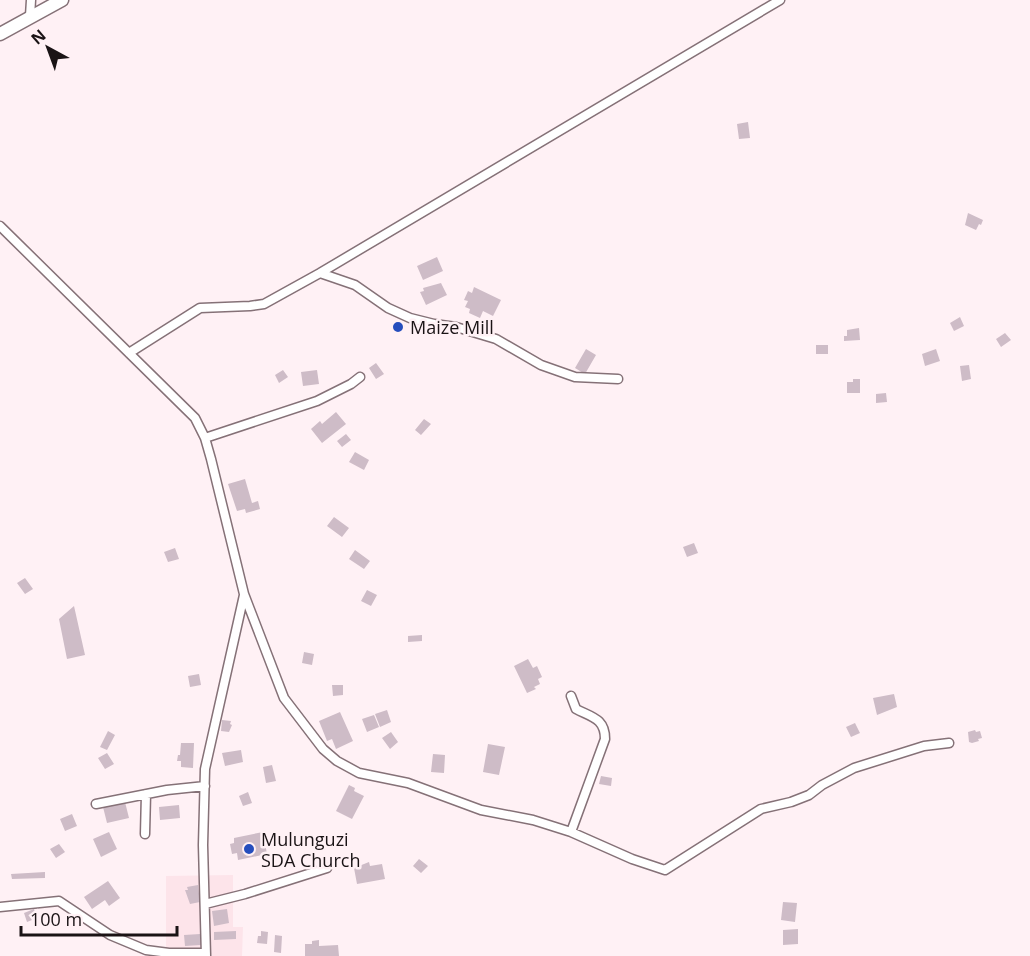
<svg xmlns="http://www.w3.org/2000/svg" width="1030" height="956" viewBox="0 0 1030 956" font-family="'Open Sans',sans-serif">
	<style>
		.built { fill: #fde4ea }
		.building { fill: #cebcc7 }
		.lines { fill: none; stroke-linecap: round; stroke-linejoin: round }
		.minor-casing { stroke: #857177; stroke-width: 11 }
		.secondary-casing { stroke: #857177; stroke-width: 15 }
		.minor { stroke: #fff; stroke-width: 8 }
		.secondary { stroke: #fff; stroke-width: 12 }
		.poi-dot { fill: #254ebd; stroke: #fff1f5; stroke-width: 2 }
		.labels { text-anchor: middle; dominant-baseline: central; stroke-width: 5; stroke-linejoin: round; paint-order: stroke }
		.poi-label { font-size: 18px; fill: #1a1315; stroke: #fff1f5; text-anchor: start }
	</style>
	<rect width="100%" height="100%" fill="#fff1f5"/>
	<!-- built -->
	<path class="built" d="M233 875V927H243L242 956H166V876Z"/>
	<!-- building -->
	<path class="building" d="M748 122 750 138 739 139 737 124Z
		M968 213 983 220 981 225 979 224 976 230 965 225Z
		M437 257 443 271 423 280 417 266Z
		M441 283 447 295 426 305 420 292 424 291 423 288Z
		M474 287 501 300 493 316 483 311 480 318 469 313 470 309 465 307 468 301 464 300 468 291 472 293Z
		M960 317 964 326 954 331 950 323Z
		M395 321 405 326 401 333 392 329Z
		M859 328 860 340 844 341V336H847V330Z
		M1005 333 1011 340 1001 347 996 339Z
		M816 345H828V354H816Z
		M586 349 596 355 585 374 575 368Z
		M936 349 940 361 925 366 922 354Z
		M376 363 384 374 376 379 369 368Z
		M969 365 971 379 962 381 960 366Z
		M283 370 288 377 279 383 275 375Z
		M317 370 319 384 303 386 301 372Z
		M853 379H860V393H847V382H853Z
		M886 393 887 402 876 403V394Z
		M336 412 346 424 322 443 311 429 320 421 322 424Z
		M424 419 431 424 421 435 415 430Z
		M346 434 351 440 342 447 337 441Z
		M355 452 369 460 364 470 349 462Z
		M245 479 252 503 258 501 260 509 246 513 245 509 237 511 228 484Z
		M334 517 349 528 342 537 327 526Z
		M694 543 698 553 687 557 683 547Z
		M175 548 179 559 168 562 164 552Z
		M355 550 370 561 364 569 349 559Z
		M25 578 33 589 25 594 17 583Z
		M367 590 377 595 371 606 361 601Z
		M74 606 85 655 67 659 59 619Z
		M422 635V641L408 642V636Z
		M304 652 314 654 312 665 302 663Z
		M528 659 533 668 537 666 542 677 538 679 540 684 534 687 536 689 527 693 514 666Z
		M199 674 201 685 190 687 188 676Z
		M332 685H343V695L333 696Z
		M894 694 897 707 877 715 873 698Z
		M387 710 391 722 380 727 375 714Z
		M340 712 353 741 336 749 332 739 327 741 319 721Z
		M374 715 379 727 367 732 362 719Z
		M222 720 231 721 230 724 232 725 229 732 221 731Z
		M855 723 860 733 851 737 846 727Z
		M975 730 976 732 980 731 982 738 978 739 979 741 972 743 969 742 968 732Z
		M108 731 115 735 107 750 100 747Z
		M391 732 398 742 390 749 382 738Z
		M181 743H194L193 768 181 767V761H177L178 755H180Z
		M488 744 505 747 499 775 483 772Z
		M241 750 243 762 225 766 222 753Z
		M107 753 114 764 105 769 98 758Z
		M433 754 445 755 444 773 431 772Z
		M272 765 276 781 266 783 263 767Z
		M601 776 612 778 611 786 599 784Z
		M349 785 355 788 354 791 364 796 352 819 336 811Z
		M248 792 252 803 243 806 239 796Z
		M125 802 129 818 107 823 103 807Z
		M179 805 180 818 160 820 159 807Z
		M72 814 77 826 65 831 60 819Z
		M109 832 117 849 101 857 93 839Z
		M263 832 267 854 238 860 237 853 232 854 230 844 234 843V838Z
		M59 844 65 852 56 858 50 849Z
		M419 859 428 866 421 873 413 866Z
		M369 862 370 866 382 864 385 879 357 884 354 868Z
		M45 872V878L12 879 11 874Z
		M108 881 120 898 109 906 105 900 92 909 84 897Z
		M198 885 200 902 190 904 185 890H188L187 887Z
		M783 902 797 903 795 922 781 920Z
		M34 909 37 918 27 922 24 913Z
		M227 909 229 923 214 926 212 911Z
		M798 929V944L783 945V930Z
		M236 931V939L214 940V932Z
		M261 931 268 932 267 944 257 943 258 936H261Z
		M200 934 201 945 185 946 184 935Z
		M275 935 282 936 281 953 274 952Z
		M319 940V946L338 945 339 956H305V944H312V941Z"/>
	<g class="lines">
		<defs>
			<path id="minor" d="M30 16 31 0
				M0 226 195 418 205 438 211 459 244 594 284 698 323 749 337 761 359 773 408 783 481 810 533 820 571 832 632 859 665 870 761 809 791 802 809 795 822 785 854 768 924 746 949 743
				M320 273 355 285 388 308 410 318 434 324 456 327 496 339 541 365 575 377 618 379
				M129 353 200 308 250 306 264 304 320 273 780 0
				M205 438 317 401 351 384 360 377
				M571 696 576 709C591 717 605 718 605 739L571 832
				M96 804 167 790 205 786
				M145 834 146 794
				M205 904 245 894 327 868
				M0 907 59 901 110 935 146 950 169 953H206
				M206 956 203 845 205 769 244 595"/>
			<path id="secondary" d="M0 34 62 0"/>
		</defs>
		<!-- minor casing -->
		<use href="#minor" class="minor-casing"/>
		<!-- secondary casing -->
		<use href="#secondary" class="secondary-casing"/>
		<!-- minor -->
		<use href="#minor" class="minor"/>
		<!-- secondary -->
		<use href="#secondary" class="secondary"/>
	</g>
	<!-- markers -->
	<g class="poi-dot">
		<circle cx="398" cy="327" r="6"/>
		<circle cx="249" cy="849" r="6"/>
	</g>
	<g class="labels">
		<!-- poi labels -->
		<g class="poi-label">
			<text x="410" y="327">Maize Mill</text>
			<text x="261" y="839">Mulunguzi<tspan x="261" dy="21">SDA Church</tspan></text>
		</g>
	</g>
	<!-- north arrow -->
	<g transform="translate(48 48) rotate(319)" stroke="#fff1f5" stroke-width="4.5" paint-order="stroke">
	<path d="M0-4.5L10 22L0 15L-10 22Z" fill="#1a1315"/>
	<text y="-9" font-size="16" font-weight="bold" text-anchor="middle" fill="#1a1315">N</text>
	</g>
	<!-- scale -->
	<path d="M21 926v9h156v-9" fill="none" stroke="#1a1315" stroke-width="3"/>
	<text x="30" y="926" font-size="18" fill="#1a1315" stroke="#fff1f5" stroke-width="4.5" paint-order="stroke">100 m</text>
</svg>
